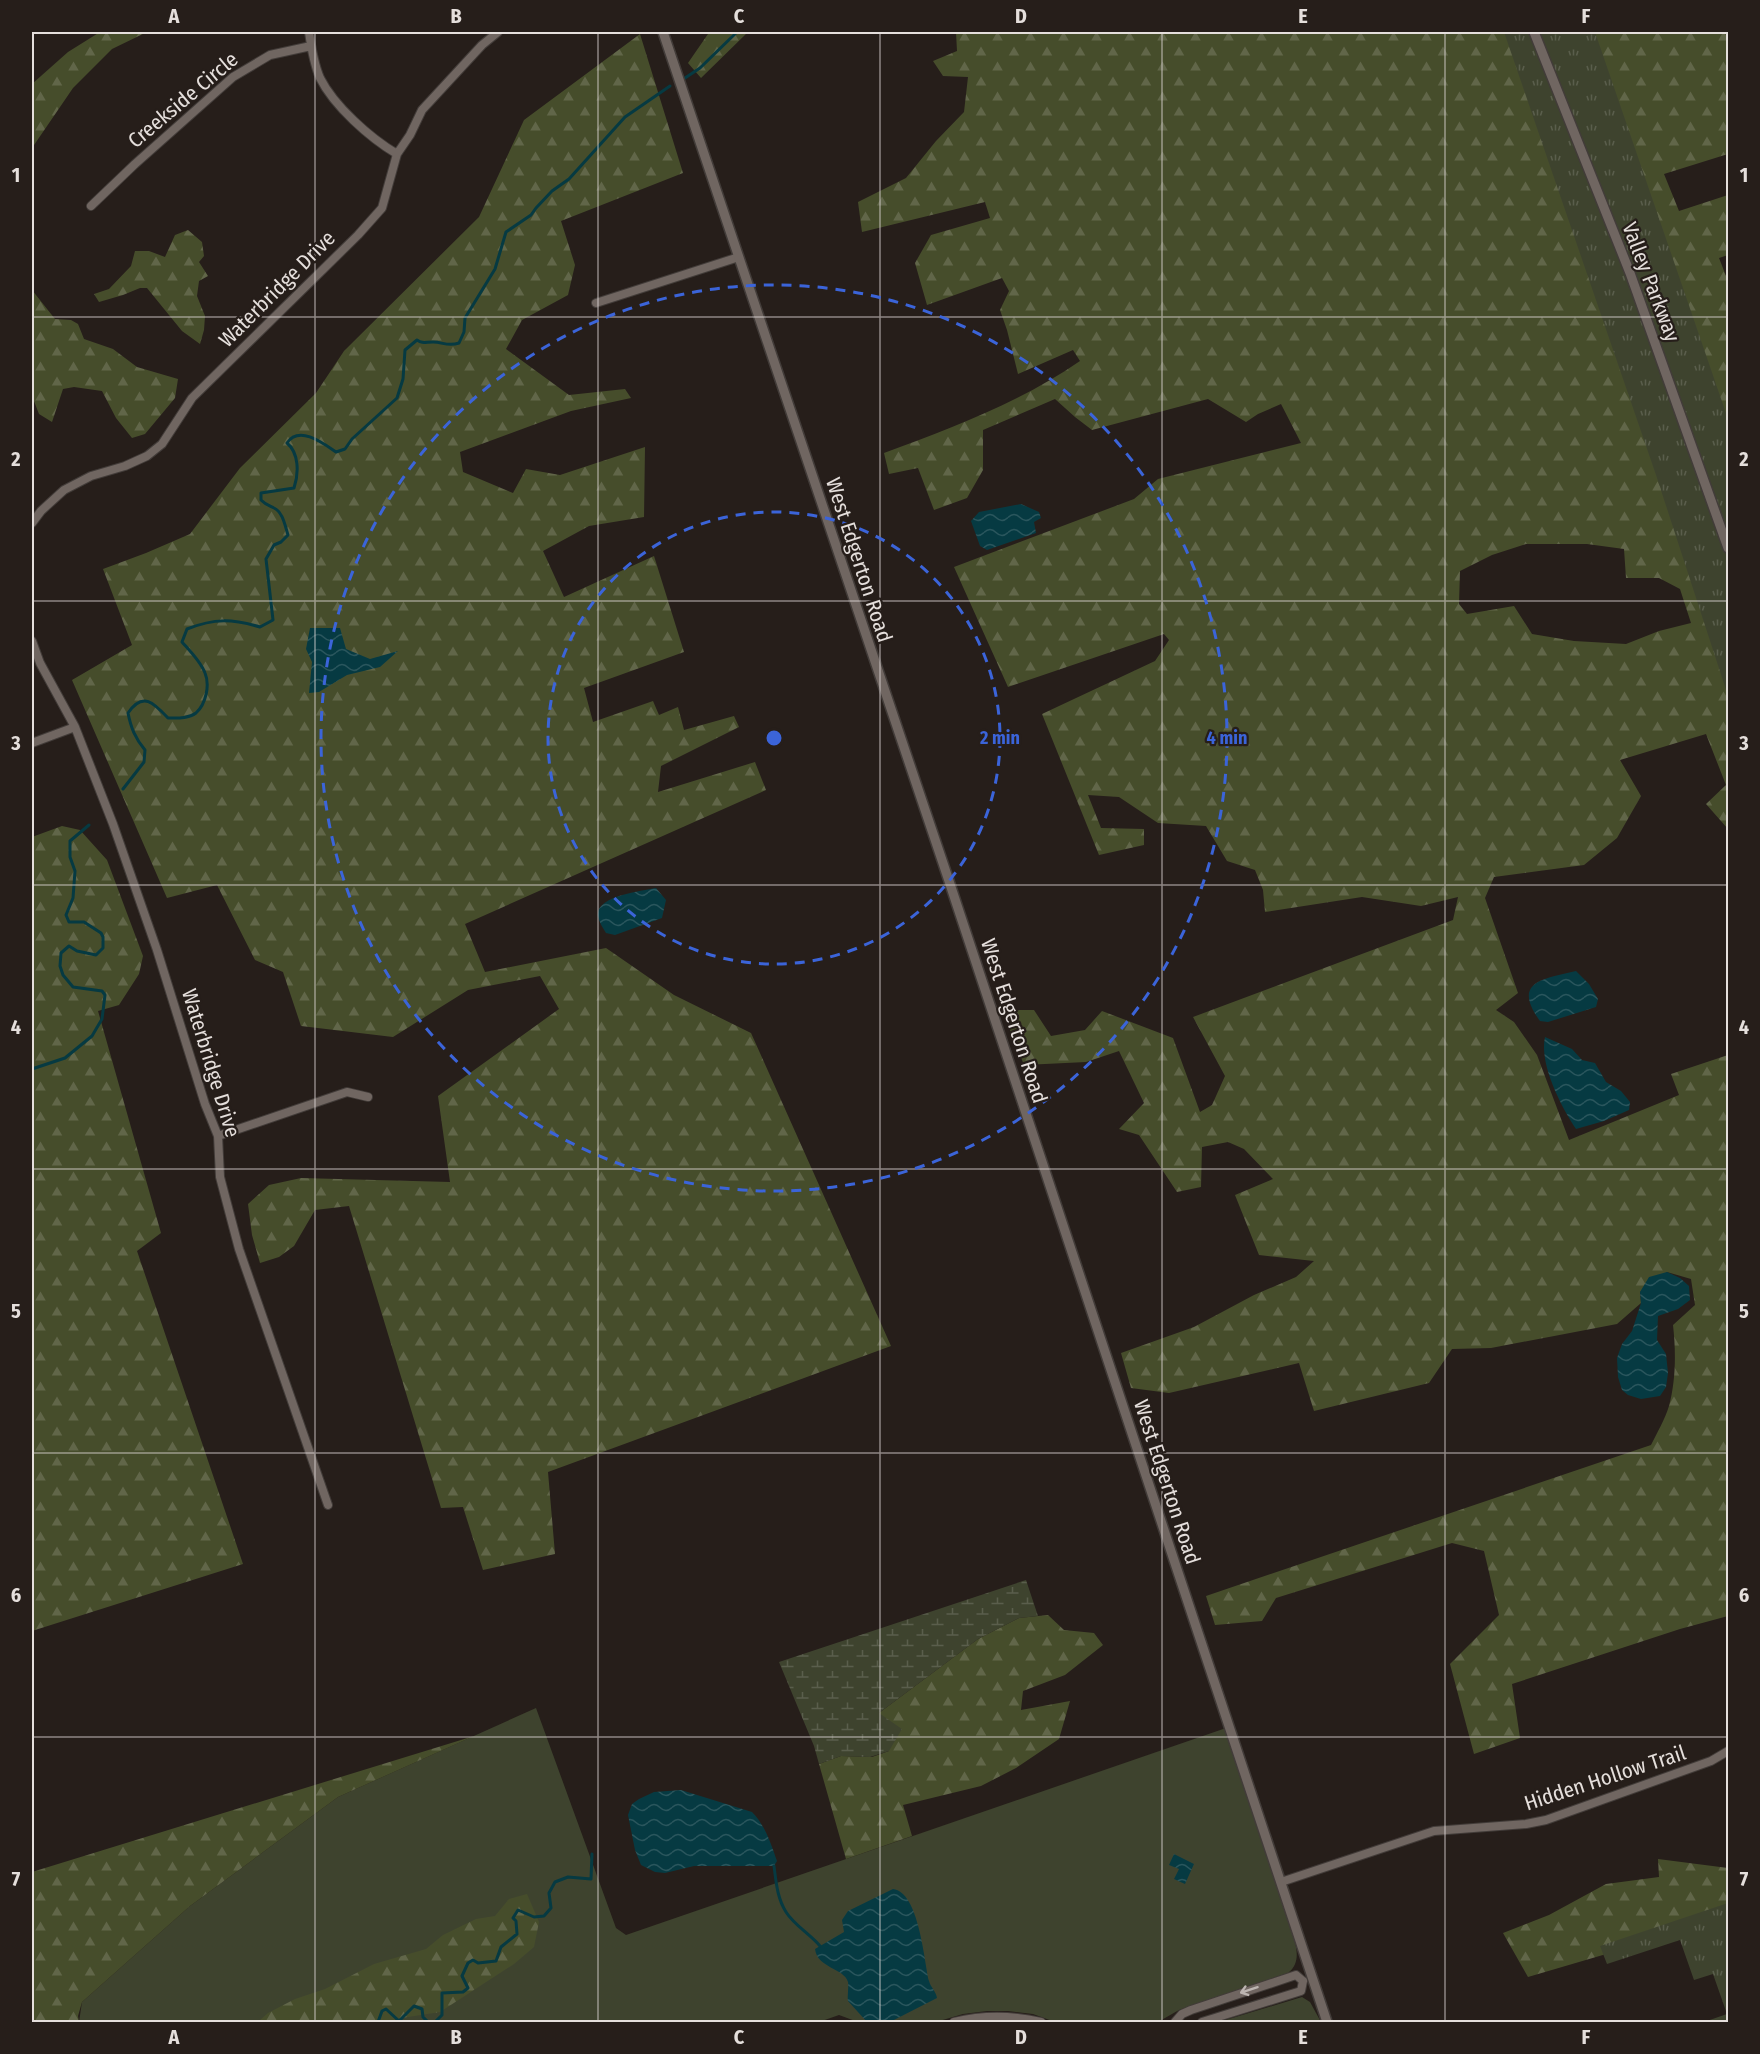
<svg xmlns="http://www.w3.org/2000/svg" width="1760" height="2054" viewBox="0 0 1760 2054" font-family="'Fira Sans Condensed',sans-serif">
	<style>
		.grass { fill: #3e432e }
		.forest { fill: url(#forest-firs); fill-rule: evenodd }
		.wetland { fill: url(#wetland-marsh) }
		.park { fill: url(#park-tufts) }
		.water { fill: url(#water-waves) }
		.lines { fill: none; stroke-linecap: round; stroke-linejoin: round }
		.stream { stroke: #063a42; stroke-width: 3 }
		.minor-casing { stroke: #423c39; stroke-width: 10 }
		.tertiary-casing { stroke: #423c39; stroke-width: 12 }
		.minor { stroke: #706661; stroke-width: 8 }
		.tertiary { stroke: #706661; stroke-width: 9 }
		.oneway { stroke: #bcb5b1 }
		.grid { fill: none; stroke: #e5dfdc; stroke-width: 1.5; stroke-opacity: 0.55 }
		.ring { fill: none; stroke: #3b64d9; stroke-width: 3; stroke-dasharray: 10 8 }
		.labels { text-anchor: middle; dominant-baseline: central; stroke-width: 4.5; stroke-linejoin: round; paint-order: stroke }
		.street-label { font-size: 21px; fill: #e5dfdc; stroke: #261e1a }
		.centre { fill: #3b64d9; stroke: #261e1a; stroke-width: 3 }
		.ring-label { font-size: 18px; text-anchor: middle; font-weight: bold; fill: #3b64d9; stroke: #261e1a; stroke-width: 4.5; stroke-linejoin: round; paint-order: stroke }
		.neatline { fill: none; stroke: #e5dfdc; stroke-width: 2 }
		.grid-label { font-size: 20px; text-anchor: middle; font-weight: bold; fill: #e5dfdc }
	</style>
	<defs>
		<pattern id="forest-firs" width="22" height="20" patternUnits="userSpaceOnUse" patternTransform="scale(1.5)"><rect width="22" height="20" fill="#464d2b"/><path d="M5 1l3.5 6h-7zM16 11l3.5 6h-7z" fill="#616649"/></pattern>
		<pattern id="wetland-marsh" width="20" height="14" patternUnits="userSpaceOnUse" patternTransform="scale(1.5)"><rect width="20" height="14" fill="#3e432e"/><path d="M1 5h8M5 5V1M11 12h8M15 12V8" fill="none" stroke="#5a5e4c"/></pattern>
		<pattern id="park-tufts" width="24" height="20" patternUnits="userSpaceOnUse" patternTransform="scale(1.5)"><rect width="24" height="20" fill="#3e432e"/><path d="M3 7l-1-3M5 7V3M7 7l1-3M15 17l-1-3M17 17v-4M19 17l1-3" fill="none" stroke="#5a5e4c"/></pattern>
		<pattern id="water-waves" width="16" height="10" patternUnits="userSpaceOnUse" patternTransform="scale(1.5)"><rect width="16" height="10" fill="#063a42"/><path d="M0 5q4-4 8 0t8 0" fill="none" stroke="#2a565d"/></pattern>
	</defs>
	<rect width="100%" height="100%" fill="#261e1a"/>
	<!-- grass -->
	<path class="grass" d="M536 1708 616 1928 626 1935 1226 1728 1291 1922 1290 1925C1294 1940 1304 1961 1288 1973L1199 2003 1179 2010 1158 2022H1055L1033 2014 1008 2011H987L963 2014 936 2022H858L839 2015 819 2022H79L82 2002 190 1906 338 1797Z
		M1302 1997 1310 2002 1321 2022H1219Z"/>
	<!-- forest -->
	<path class="forest" d="M100 32H147L112 49 73 88 32 148V84L68 52Z
		M712 32H748L701 78 688 63 708 34Z
		M956 32H1515L1728 567V829L1706 804 1726 785 1706 734 1620 760 1641 796 1617 838 1584 865 1494 877 1485 898 1518 993 1496 1010 1514 1022 1537 1055 1569 1140 1679 1095 1671 1074 1728 1055V1616L1680 1629 1512 1684 1520 1738 1474 1754 1450 1664 1499 1615 1484 1551 1452 1543 1276 1598 1262 1621 1215 1625 1206 1596 1651 1445C1657 1433 1665 1419 1669 1406 1676 1380 1676 1351 1673 1325L1695 1305 1691 1279 1667 1272 1640 1292 1641 1303 1617 1324 1491 1348 1452 1349 1429 1383 1314 1411 1299 1363 1169 1393 1131 1388 1121 1353 1194 1327 1254 1295 1296 1277 1314 1261 1259 1255 1235 1195 1273 1179 1244 1149 1228 1142 1202 1147 1201 1187 1177 1192 1139 1135 1119 1129 1144 1103 1119 1051 1086 1062 1024 1065 1002 1010H1034L1051 1036 1085 1030 1102 1011 1173 1038 1200 1112 1212 1105 1225 1076 1193 1017 1453 920 1458 897 1421 906 1362 897 1265 912 1263 890 1255 870 1227 861 1206 826 1158 823 1119 797 1088 795 1101 828 1144 829V845L1099 855 1042 714 1155 661 1169 640 1164 634 1008 687 954 567 1134 499 1158 479 1301 443 1281 404 1258 414 1246 422 1208 399 1092 430 1075 417 1055 399 983 430V470L967 498 934 510 918 468 889 474 884 453C951 428 1021 402 1080 361L1073 350 1018 374 1007 330 1000 310 1009 291 1002 278 927 305 915 263 931 235 990 218 985 202 862 232 858 202 906 178 936 141 964 112 968 77 943 76 933 61 957 51ZM1526 544H1587L1624 549 1626 578H1659L1680 589 1691 623 1659 631 1626 644 1574 641 1532 634 1514 606 1467 614 1459 604 1460 571 1492 555Z
		M1552 32H1728V154L1664 174 1679 211 1728 195V255L1719 258 1728 281V512Z
		M640 34 683 173 561 221 575 265 568 295 522 320 506 349 569 395 625 389 631 398 571 411 460 452 463 472 513 493 526 469 560 475 645 447 644 517 589 526 543 551 564 597 654 556 684 652 584 688 593 722 653 701 659 715 678 707 684 730 734 716 739 727 661 766 658 792 755 762 766 790 465 924 485 972 606 948 674 995 751 1033 891 1346 548 1472 555 1554 483 1570 463 1507 441 1508 349 1206 315 1210 294 1246 279 1257 260 1263 252 1235 248 1204 269 1185 301 1178 450 1182 438 1096 559 1009 540 976 468 990 393 1037 301 1026 283 972 255 960 217 885 167 898 72 680 132 645 103 569 146 553 190 534 240 468 316 393 344 351 479 217 524 120Z
		M188 230 202 242 204 256 199 262 208 276 199 281 197 296 205 316 204 330 200 344 182 331 147 288H140L123 295 99 302 94 294 109 289 131 266 135 251H149L165 257 175 235Z
		M32 268 33 274 32 290 55 319 71 320 78 324 84 339 113 349 137 367 178 379 175 398 145 434 132 438 116 418 102 391 74 387 63 389 52 422 39 414 32 396Z
		M62 826 80 830 107 860 143 956 139 974 119 1005 98 1011 161 1233 137 1251 243 1564 32 1631V837Z
		M1048 1615 1064 1630 1094 1633 1103 1645 1065 1675 1023 1691 1021 1710 1070 1701 1059 1739 1016 1768 981 1786 903 1805 912 1836 846 1859 819 1764 841 1756 872 1757 889 1751 879 1713 978 1639 1019 1618Z
		M474 1736 338 1797 190 1906 82 2002 78 2016 79 2022H32V1872Z
		M1658 1859 1728 1868V1992L1698 1927 1528 1977 1503 1933 1549 1915 1606 1884 1659 1877Z
		M527 1894 539 1922 534 1947 514 1964 440 2012 395 2019 394 2022H258L268 2013 295 1999 325 1989 374 1964 426 1949 443 1935 476 1919 495 1916 509 1899Z"/>
	<!-- wetland -->
	<path class="wetland" d="M1026 1580 1038 1616 1019 1618 978 1639 879 1713 902 1729 889 1751 870 1757 841 1756 819 1764 814 1746 779 1662Z"/>
	<!-- park -->
	<path class="park" d="M1504 32H1595L1728 419V696L1656 475Z
		M1728 1903V2022H1704L1727 2014 1713 1974 1694 1980 1680 1940 1607 1964 1600 1946Z"/>
	<!-- water -->
	<path class="water" d="M1021 504 1039 512 1041 518 1034 522 1036 533 987 550 980 546 971 521 979 512Z
		M310 628H340L346 649 370 659 398 651 380 667 347 675 319 692 309 693 312 662 306 649Z
		M656 888 666 900 662 918 615 935 606 933C603 928 599 922 598 916 595 896 641 891 656 888Z
		M1576 971 1589 984 1598 999 1596 1007 1548 1022 1540 1021C1511 981 1544 979 1576 971Z
		M1545 1037 1572 1049 1582 1060 1595 1063 1606 1082 1621 1091 1630 1102 1629 1110 1604 1121 1576 1129C1561 1106 1539 1064 1545 1037Z
		M1667 1272 1680 1278 1689 1286 1690 1300 1678 1309 1658 1316 1657 1340 1666 1354 1668 1373 1666 1387 1660 1396 1641 1399 1628 1395 1622 1390 1618 1377 1617 1358 1622 1344 1632 1331 1641 1303 1640 1292 1649 1277Z
		M681 1790 752 1812C765 1825 771 1844 777 1861L774 1866H694L665 1873 655 1872 641 1865 635 1850 628 1815 632 1804 639 1799 654 1792Z
		M1174 1854 1194 1864 1185 1884 1174 1879 1179 1869 1169 1865Z
		M893 1889C919 1892 924 1960 929 1981 931 1988 936 1991 937 1998L890 2022H867L848 2001C847 1995 849 1988 848 1982 844 1968 817 1968 815 1949L844 1932 842 1920 848 1911Z"/>
	<g class="lines">
		<!-- stream -->
		<path class="stream" d="M685 78 700 68 737 32
			M123 789 144 762 145 750C135 738 131 728 128 713 143 691 154 703 168 718 177 718 188 719 196 713 206 704 210 685 205 673 201 662 190 651 182 642L187 629C215 618 232 619 260 627L273 620 266 559 274 545 281 542 288 535C285 526 283 512 274 508 268 505 266 505 261 500V493L294 488C299 473 299 453 287 443 299 425 323 443 336 452L345 449 352 439 397 398 403 379 405 350 417 340C423 344 425 342 433 342 443 342 448 347 459 343L464 332 465 318 495 269 506 232 531 215 536 208 552 191 569 179 625 117 670 86
			M32 1069 65 1058 92 1036 102 1019 105 995 102 991 73 987 63 975 60 966 61 953 69 946 77 951 96 955 103 948V937L101 933 84 922H69L66 915 73 898 75 871 70 857V841L89 825
			M774 1866C776 1881 777 1898 786 1912 794 1925 810 1934 820 1946
			M378 2022 382 2011 386 2009 399 2021 414 2006 422 2009 423 2017 428 2022H435L442 2015V1993L463 1992 468 1988 462 1976 468 1963 473 1960 478 1963 496 1961 501 1947 517 1934 516 1921 513 1918 518 1910 534 1917 544 1916 551 1908 549 1893 555 1882 568 1877 591 1879 592 1854"/>
		<defs>
			<path id="minor" d="M309 32C311 46 314 64 320 78 334 106 370 138 397 154
				M91 206 135 164 233 77 270 55 311 46
				M596 303 739 257
				M32 523 41 511 64 490 91 476 125 466 147 456 162 444 192 398 358 235 382 208 397 154 410 135 422 110 482 45 498 32
				M32 641 40 663 75 727 113 824 157 950 205 1104 218 1136 220 1177 239 1249 328 1505
				M32 743 75 727
				M218 1136 347 1092 368 1097
				M1281 1882 1434 1831 1526 1824 1546 1820 1711 1761 1728 1751
				M954 2022C983 2015 1011 2015 1041 2022
				M1175 2022 1182 2014 1191 2010 1296 1975 1303 1981
				M1202 2022 1301 1991 1303 1981"/>
			<path id="tertiary" d="M663 32 948 878 1327 2022
				M1534 32 1630 273 1728 548"/>
		</defs>
		<!-- minor casing -->
		<use href="#minor" class="minor-casing"/>
		<!-- tertiary casing -->
		<use href="#tertiary" class="tertiary-casing"/>
		<!-- minor -->
		<use href="#minor" class="minor"/>
		<!-- tertiary -->
		<use href="#tertiary" class="tertiary"/>
	</g>
	<!-- one-way arrows -->
	<defs><path id="oneway-shaft" d="M-6 0H5M1.5-3L5.5 0L1.5 3" fill="none" stroke-width="1.6" stroke-linecap="round" stroke-linejoin="round" transform="scale(1.5)"/></defs>
	<use class="oneway" href="#oneway-shaft" transform="translate(1249 1990) rotate(162)"/>
	<!-- grid -->
	<path class="grid" d="M315 32V2022M598 32V2022M880 32V2022M1162 32V2022M1445 32V2022M32 317H1728M32 601H1728M32 885H1728M32 1169H1728M32 1453H1728M32 1737H1728"/>
	<!-- distance rings -->
	<g class="ring">
		<circle cx="774" cy="738" r="226"/>
		<circle cx="774" cy="738" r="453"/>
	</g>
	<g class="labels">
		<!-- street labels -->
		<g class="street-label">
			<text transform="translate(183 100) rotate(-40)">Creekside Circle</text>
			<text transform="translate(1651 282) rotate(69)">Valley Parkway</text>
			<text transform="translate(277 289) rotate(-45)">Waterbridge Drive</text>
			<text transform="translate(859 560) rotate(72)">West Edgerton Road</text>
			<text transform="translate(1014 1021) rotate(72)">West Edgerton Road</text>
			<text transform="translate(211 1063) rotate(73)">Waterbridge Drive</text>
			<text transform="translate(1167 1482) rotate(72)">West Edgerton Road</text>
			<text transform="translate(1605 1778) rotate(-18)">Hidden Hollow Trail</text>
		</g>
	</g>
	<circle cx="774" cy="738" r="9" class="centre"/>
	<g class="ring-label">
		<text x="1000" y="744">2 min</text>
		<text x="1227" y="744">4 min</text>
	</g>
	<!-- border -->
	<rect width="1760" height="2054" fill="none" stroke="#261e1a" stroke-width="66"/>
	<rect x="33" y="33" width="1694" height="1988" class="neatline"/>
	<g class="grid-label">
		<text x="174" y="23">A</text>
		<text x="456" y="23">B</text>
		<text x="739" y="23">C</text>
		<text x="1021" y="23">D</text>
		<text x="1303" y="23">E</text>
		<text x="1586" y="23">F</text>
		<text x="16" y="182">1</text>
		<text x="1744" y="182">1</text>
		<text x="16" y="466">2</text>
		<text x="1744" y="466">2</text>
		<text x="16" y="750">3</text>
		<text x="1744" y="750">3</text>
		<text x="16" y="1034">4</text>
		<text x="1744" y="1034">4</text>
		<text x="16" y="1318">5</text>
		<text x="1744" y="1318">5</text>
		<text x="16" y="1602">6</text>
		<text x="1744" y="1602">6</text>
		<text x="16" y="1886">7</text>
		<text x="1744" y="1886">7</text>
		<text x="174" y="2044">A</text>
		<text x="456" y="2044">B</text>
		<text x="739" y="2044">C</text>
		<text x="1021" y="2044">D</text>
		<text x="1303" y="2044">E</text>
		<text x="1586" y="2044">F</text>
	</g>
</svg>
